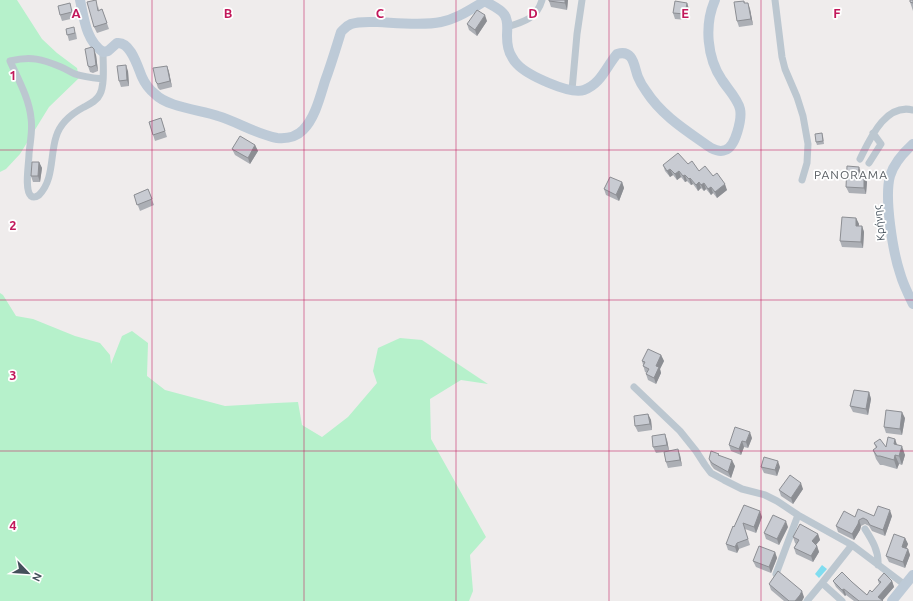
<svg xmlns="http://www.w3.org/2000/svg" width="913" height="601" viewBox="0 0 913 601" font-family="Ubuntu,sans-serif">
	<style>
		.green { fill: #b6f1cb }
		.water { fill: #81ddf0 }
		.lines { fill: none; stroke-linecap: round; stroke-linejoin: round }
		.street { stroke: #bcc7d0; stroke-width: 7 }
		.secondary { stroke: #bdcad7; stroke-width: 10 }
		.wall { fill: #acafb5 }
		.shaded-wall { fill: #8c8e93 }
		.building { fill: #c8cbd2; stroke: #8c8e93 }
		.grid { fill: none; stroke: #c2185b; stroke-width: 1; stroke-opacity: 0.55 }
		.labels { text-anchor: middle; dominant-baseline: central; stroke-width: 3.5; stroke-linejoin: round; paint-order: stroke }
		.street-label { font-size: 11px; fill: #44505b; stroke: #fff }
		.neighbourhood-label { font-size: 12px; letter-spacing: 1px; fill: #585d62; stroke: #fff }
		.grid-label { font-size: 13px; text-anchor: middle; font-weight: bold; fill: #c2185b; stroke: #fff; stroke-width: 3.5; stroke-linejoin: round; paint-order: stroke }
	</style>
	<rect width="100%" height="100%" fill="#efecec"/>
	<!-- green -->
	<path class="green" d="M0 0H17L42 39 57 53 77 68 79 78 49 107 20 154 6 169 0 172Z
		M0 293 3 295 16 316 33 319 75 336 100 343 110 355 111 364 122 336 132 331 148 343 147 376 165 390 225 406 276 403 298 402 302 425 322 437 348 417 377 383 373 371 378 348 400 338 422 340 488 384 461 380 430 399 431 439 486 537 470 555 473 591 469 601H0Z"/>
	<!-- water -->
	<path class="water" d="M822 565 827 569 819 578 815 574Z"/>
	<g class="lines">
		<!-- street -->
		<path class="street" d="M775 0 782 57 785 69 797 97 803 116 808 144 807 163 802 180
			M507 27C524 22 537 18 542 0
			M103 79C94 78 84 77 75 74 70 72 66 69 61 67 42 59 31 56 10 61 18 79 29 98 31 118 33 130 30 142 29 154 29 163 24 190 31 196 34 198 36 197 39 195 54 180 50 156 56 137 60 123 71 114 84 107 90 104 97 101 100 94 105 85 103 63 103 52
			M572 90 577 34 582 0
			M860 159C870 139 885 103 913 110
			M869 163 881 144 873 133
			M634 387 680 431 696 451 705 465 711 473 724 480 742 489 765 495 777 501 798 515 852 545 905 585
			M865 529C872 540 879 551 878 565
			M776 574 798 515
			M822 583 842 601
			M807 601 822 583 852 545"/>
		<!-- secondary -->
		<path class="secondary" d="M80 0C84 18 86 41 103 52L108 51 117 43C131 41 138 68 142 77 145 84 150 90 155 94 167 107 201 110 218 116 238 122 256 134 277 138 287 139 296 137 303 130 315 118 320 97 325 81 331 65 336 48 341 32 344 29 346 26 351 24 359 21 370 22 378 22 397 23 423 26 441 22 457 19 471 9 485 1 491 5 499 8 503 13 509 19 507 28 507 36 507 43 508 51 512 57 513 59 515 62 517 64 527 75 570 95 584 90 601 84 606 67 617 54 634 49 634 67 638 77 640 82 643 87 646 91 662 116 687 131 711 148 715 150 721 152 725 150 736 147 742 118 740 109 738 99 727 88 722 80 707 58 704 25 715 0
			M913 144C903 153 894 163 890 176 884 198 893 252 900 273 903 284 908 294 913 304
			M892 601 913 575"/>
	</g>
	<!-- wall -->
	<path class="wall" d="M568 0 567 10 551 7 549 1Z
		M913 0V11L910 2Z
		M744 1 745 3 750 9 753 25 739 27 737 21Z
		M687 3 689 9 687 20 675 19 673 13Z
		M98 6 99 10 102 9 109 29 97 33 94 27Z
		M72 9 75 18 62 21 60 15Z
		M487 21 477 36 469 30 467 24Z
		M66 29 76 33 77 39 69 41Z
		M96 55 98 71 93 73 90 72 88 66Z
		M167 66 169 72 172 87 160 90 158 88 156 82Z
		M128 71 129 86 121 87 119 81Z
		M161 118 167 137 155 141 149 122Z
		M822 133 823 136 824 144 817 145 816 142Z
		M255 145 258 151 250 164 235 155 232 149Z
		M39 162 42 168 40 182H33L31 176Z
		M688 164 699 171 713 176 727 190 717 198 713 193 711 195 706 189 704 191 701 188 698 191 693 184 691 185 687 181 685 182 681 177 677 180 673 175 670 177 665 171 663 165Z
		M861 173V176H864L867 182 866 194 849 193 846 187Z
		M622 182 624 188 619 201 606 195 604 189Z
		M148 189 154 205 140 211 134 195Z
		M856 218 859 224 858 226H862L864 232 863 248 842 247 840 241Z
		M661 355 664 361 660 369 661 373 656 384 648 380 646 374 647 373 645 372 642 361Z
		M869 392 871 399 868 415 853 412 850 406Z
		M648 414 651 420 652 430 638 432 635 426Z
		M905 418 902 435 886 433 884 427Z
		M752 438 748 448 744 447 741 455 731 451 729 445Z
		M895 439 897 445 905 455 902 465 899 464 897 469 883 465H880L876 459 873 450 876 448 874 443 886 447Z
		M667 440 669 450 680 455 682 466 668 468 666 462 664 452 656 453 653 447Z
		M719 454V455L735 466 731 478 714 469 711 465 709 459Z
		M761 467H780L777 476 764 473Z
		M803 489 793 504 781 496 779 490Z
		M744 505 762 517 756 533 745 529 750 545 739 549 737 553 728 550 726 544 734 527Z
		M874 516H892L885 536 872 531 869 526 865 524 861 526 860 530 854 540 838 532 836 526 855 517Z
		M788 527 779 545 766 539 764 533Z
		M818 534 820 540 816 545 817 546 819 552 813 562 796 554 794 548 796 544 795 543 793 537Z
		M905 538 908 544 906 549H908L910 555 905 568 889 562 886 556Z
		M775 552 777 558 771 573 756 567 753 561Z
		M878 580 892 581 894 587 882 600 883 601H854L846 595 845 596 836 587 833 581 852 582 867 595 872 592 879 584Z
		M769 584 804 597 802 601H784L771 590Z"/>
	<!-- shaded-wall -->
	<path class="shaded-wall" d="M565 0H568L567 10 565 3Z
		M687 3 689 9 687 20 685 14Z
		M748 3 750 9 753 25 751 19Z
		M485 15 487 21 477 36 475 30Z
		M94 49 96 55 98 71 96 65Z
		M126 65 128 71 129 86 127 80Z
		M167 66 169 72 172 87 170 81Z
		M255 145 258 151 250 164 248 158Z
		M39 162 42 168 40 182 38 176Z
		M859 167 861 173V182L858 176Z
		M670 169 673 175 670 177 667 171Z
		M679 171 681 177 677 180 675 174Z
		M685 175 687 181 685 182 683 176Z
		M864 176 867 182 866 194 864 188Z
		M690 178 693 184 691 185 689 179Z
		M622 182 624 188 619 201 616 195Z
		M699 182 701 188 698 191 696 185Z
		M704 183 706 189 704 191 701 185Z
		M725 184 727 190 717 198 715 192Z
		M711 187 713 193 711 195 708 189Z
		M856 218 859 224 858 232 856 226Z
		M862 226 864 232 863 248 861 242Z
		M661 355 664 361 660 369 661 373 656 384 654 378 656 366Z
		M869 392 871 399 868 415 866 409Z
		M902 412 905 418 902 435 900 429Z
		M648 414 651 420 652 430 650 424Z
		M750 432 752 438 748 448 746 442Z
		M665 434 667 440 669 451 667 445Z
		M895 439 898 448 894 444Z
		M742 441 744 447 741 455 739 449Z
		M902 446 905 455 902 465 899 456Z
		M678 449 680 455 682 466 680 460Z
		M895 455 899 464 897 469 894 460Z
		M732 460 735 466 731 478 728 472Z
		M778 461 780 467 777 476 775 470Z
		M801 483 803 489 793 504 791 498Z
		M890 510 892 516 885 536 883 530Z
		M760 511 762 517 756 533 754 527Z
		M859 520 861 526 860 530 854 540 852 534Z
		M786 521 788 527 779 545 777 539Z
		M818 534 820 540 814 547 812 541Z
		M905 538 908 544 904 553 902 547Z
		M737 543 739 549 737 553 735 547Z
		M817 546 819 552 813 562 811 556Z
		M908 549 910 555 905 568 903 562Z
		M775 552 777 558 771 573 769 567Z
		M892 581 894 587 882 601 878 597Z
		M844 589 846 595 845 596 842 590Z
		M802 591 804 597 802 601H795Z"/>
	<!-- building -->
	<path class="building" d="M96 0 98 11 102 9 107 23 94 27 87 2Z
		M549 0H565V3L549 1Z
		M910 0H913V3L910 2Z
		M675 1 687 3 685 14 673 13Z
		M744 1V3H748L751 19 737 21 734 2Z
		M70 3 72 12 60 15 58 6Z
		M477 10 485 15 475 30 467 24Z
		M74 27 75 33 67 35 66 29Z
		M92 47 94 49 96 65 91 67 88 66 85 49Z
		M126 65 127 80 119 81 117 66Z
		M167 66 170 81 158 84 156 82 153 68Z
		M161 118 165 131 153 135 149 122Z
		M822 133 823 141 816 142 815 134Z
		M240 136 255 145 248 158 232 149Z
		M678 153 688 164 692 161 699 171 705 166 713 176 717 173 725 184 715 192 711 187 708 189 704 183 701 185 699 182 696 185 690 178 689 179 685 175 683 176 679 171 675 174 670 169 667 171 663 165Z
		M32 162H39L38 176H31Z
		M847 166 859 167 858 176H864V188L846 187Z
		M610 177 622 182 616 195 604 189Z
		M148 189 152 199 137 205 134 195Z
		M842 217 856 218V226H862L861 242 840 241Z
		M648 349 661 355 656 366 659 367 654 378 646 374 649 369 643 366 645 362 642 361Z
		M854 390 869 392 866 409 850 406Z
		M886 410 902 412 900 429 884 427Z
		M648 414 650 424 635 426 634 416Z
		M735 427 750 432 746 442 742 441 739 449 729 445Z
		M665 434 667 445 653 447 652 436Z
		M888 437 895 439 894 444 902 446 899 456 895 455 894 460 880 456H877L873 450 877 447 874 443 880 439 886 447Z
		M678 449 680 460 666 462 664 452Z
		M711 451 719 454 718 455 732 460 728 472 712 463 709 459Z
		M764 457 778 461 775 470 761 467Z
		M790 475 801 483 791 498 779 490Z
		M744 505 760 511 754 527 743 523 748 539 737 543 735 547 726 544 733 526 734 527Z
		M878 506 890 510 883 530 870 525 867 520 863 518 859 520 858 524 852 534 836 526 844 511 855 517 858 509 874 516Z
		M773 515 786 521 777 539 764 533Z
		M800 524 818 534 812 541 817 546 811 556 794 548 799 540 793 537Z
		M894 534 905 538 902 547 908 549 903 562 886 556Z
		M759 546 775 552 769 567 753 561Z
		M778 571 802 591 800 595 795 601H789L769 584Z
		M842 572 852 582 867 595 870 590 872 592 881 582 878 580 884 573 892 581 878 597 883 601H859L844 589 842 590 833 581Z"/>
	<!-- grid -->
	<path class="grid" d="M152 0V601M304 0V601M456 0V601M609 0V601M761 0V601M0 150H913M0 300H913M0 451H913"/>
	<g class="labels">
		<!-- street labels -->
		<g class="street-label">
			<text transform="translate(879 223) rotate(-96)">Κρήνης</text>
		</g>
		<!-- neighbourhood labels -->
		<g class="neighbourhood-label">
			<text x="851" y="174">PANORAMA</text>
		</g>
	</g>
	<g class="grid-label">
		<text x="76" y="18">A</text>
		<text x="228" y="18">B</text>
		<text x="380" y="18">C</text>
		<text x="533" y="18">D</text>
		<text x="685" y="18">E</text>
		<text x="837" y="18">F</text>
		<text x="13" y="80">1</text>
		<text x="13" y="230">2</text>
		<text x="13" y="380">3</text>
		<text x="13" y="530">4</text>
	</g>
	<!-- north arrow -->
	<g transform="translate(28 573) rotate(115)" stroke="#ffffff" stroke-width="3" paint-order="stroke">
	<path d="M0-3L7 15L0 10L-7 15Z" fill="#44505b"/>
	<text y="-6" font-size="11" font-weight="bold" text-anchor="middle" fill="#44505b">N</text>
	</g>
</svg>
